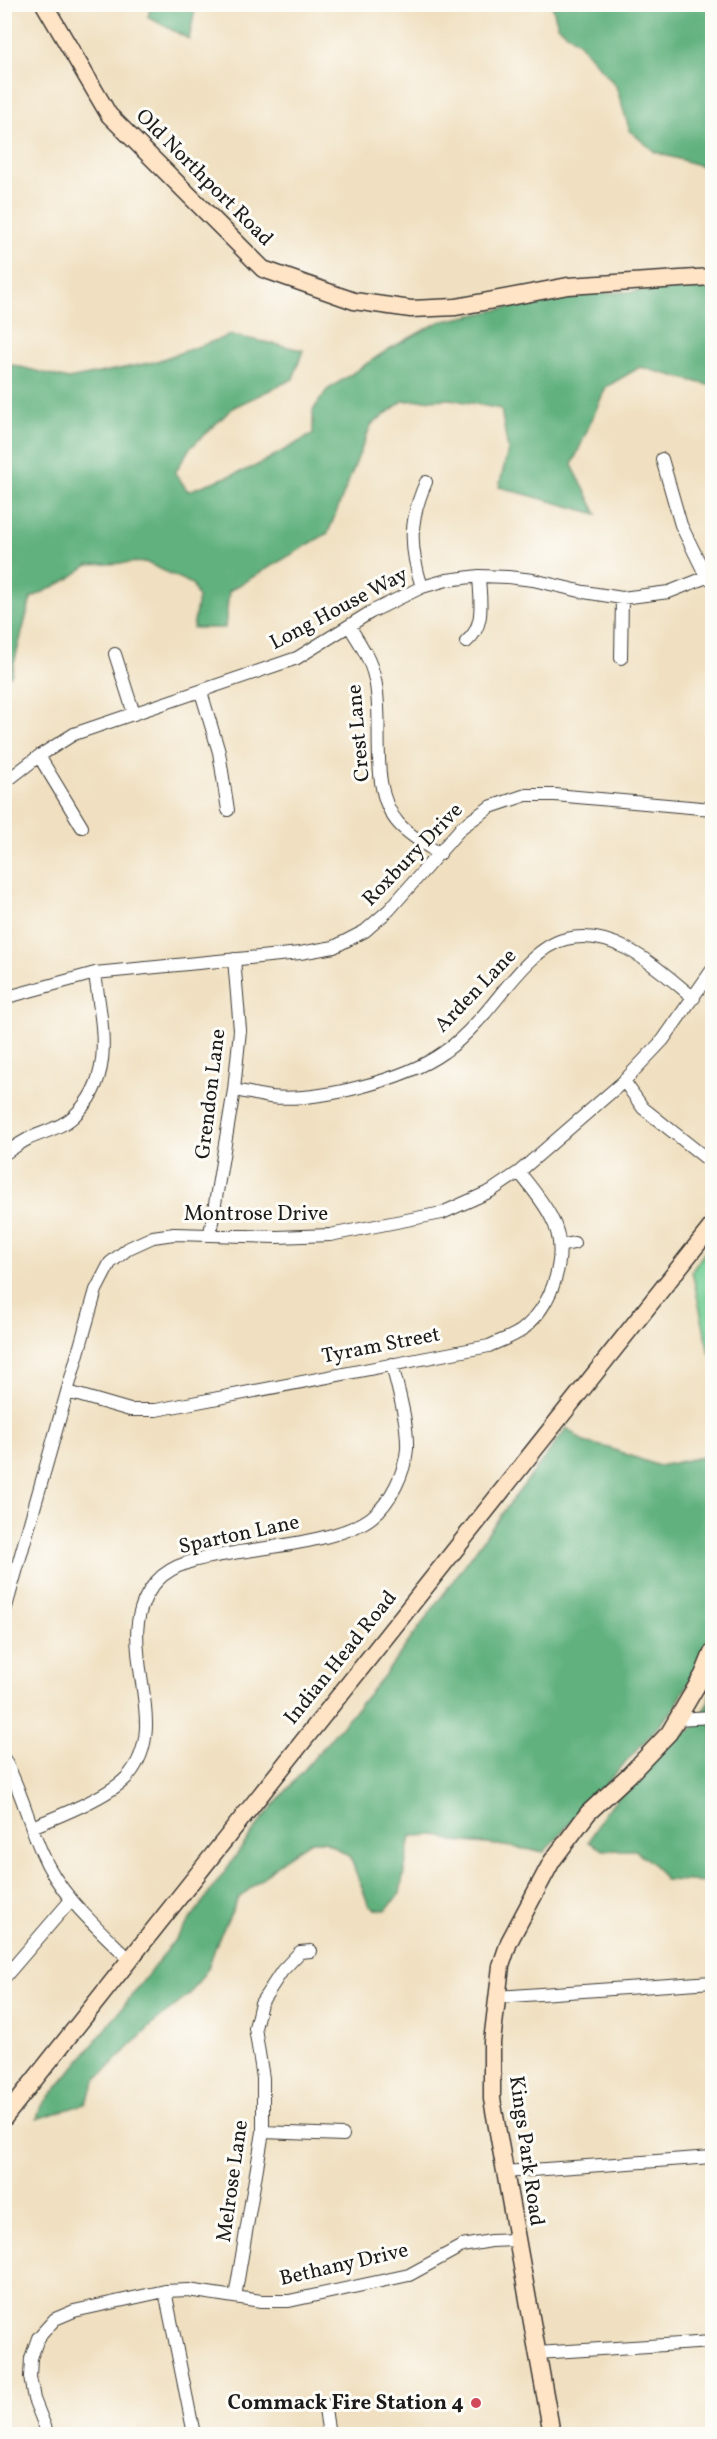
<svg xmlns="http://www.w3.org/2000/svg" width="717" height="2439" viewBox="0 0 717 2439" font-family="Vollkorn,serif">
	<style>
		.green { fill: #75ce94; stroke: #487558; stroke-width: 1.5 }
		.forest { fill: #60b17e; stroke: #3e664d; stroke-width: 1.5 }
		.lines { fill: none; stroke-linecap: round; stroke-linejoin: round }
		.street-casing { stroke: #3c3935; stroke-width: 14 }
		.secondary-casing { stroke: #3c3935; stroke-width: 19 }
		.street { stroke: #fff; stroke-width: 12 }
		.secondary { stroke: #ffe4c6; stroke-width: 16 }
		.poi-dot { fill: #d1495b; stroke: #fdfcf7; stroke-width: 2 }
		.labels { text-anchor: middle; dominant-baseline: central; stroke-width: 6; stroke-linejoin: round; paint-order: stroke }
		.street-label { font-size: 21px; fill: #1c1c1c; stroke: #fdfcf7 }
		.poi-label { font-size: 21px; font-weight: bold; fill: #1c1c1c; stroke: #fdfcf7; text-anchor: end }
	</style>
	<rect width="100%" height="100%" fill="#fdfcf7"/>
	<filter id="ink" filterUnits="userSpaceOnUse"><feTurbulence type="fractalNoise" baseFrequency=".0167" numOctaves="2"/><feDisplacementMap in="SourceGraphic" scale="12" xChannelSelector="R" yChannelSelector="G"/><feConvolveMatrix kernelMatrix="1 2 1 2 8 2 1 2 1" color-interpolation-filters="sRGB"/></filter>
	<filter id="wash" filterUnits="userSpaceOnUse"><feTurbulence type="fractalNoise" baseFrequency=".008" numOctaves="4" result="noise"/><feDisplacementMap in="SourceGraphic" scale="24" xChannelSelector="R" yChannelSelector="G"/><feGaussianBlur stdDeviation="1.35" result="paint"/><feColorMatrix in="noise" values="0 0 0 0 0 0 0 0 0 0 0 0 0 0 0 0 0 1.4 0 .05"/><feComposite in="paint" operator="in"/></filter>
	<g filter="url(#wash)">
		<rect width="100%" height="100%" fill="#f0e0c1"/>
		<!-- green -->
		<path class="green" d="M712 1241V1352L709 1353 692 1271Z"/>
		<!-- forest -->
		<path class="forest" d="M151 5H196L189 39 148 17Z
			M552 5H712V169L655 152 630 131 616 86 579 43 558 26Z
			M712 287V386L640 367 606 387 572 465 597 514 499 487 508 450 501 409 450 399 403 401 371 425 328 533 229 591 225 628H193L198 598 192 584 145 562 88 565 67 580 31 598 11 675 5 680V363L68 379 154 362 231 335 303 350 293 379 234 407 189 449 175 473 188 491 254 467 313 434V410L327 390 389 349 439 322 569 295Z
			M567 1428 584 1442 609 1448 659 1466 712 1455V1633L708 1648 674 1709 544 1852 498 1845 453 1841 437 1835 411 1836 400 1893 386 1910 375 1909 369 1906 350 1857 325 1841H311L285 1858 238 1899 218 1940 208 1968 190 1994 153 2024 96 2080 85 2104 37 2119 40 2108 105 2030 187 1924 263 1818 383 1677 504 1511Z
			M712 1679V1882L665 1880 653 1864 635 1850H603L589 1842 604 1813 672 1739 692 1729 708 1703Z"/>
	</g>
	<g filter="url(#ink)">
		<g class="lines">
			<defs>
				<path id="street" d="M662 459 681 525 707 578
					M422 587C409 547 409 520 426 482
					M349 626C360 643 371 660 375 680 385 723 367 789 399 824 410 836 426 845 440 854
					M466 642C486 626 480 600 479 576
					M115 654 134 714
					M621 658 622 598
					M201 692 219 752 228 810
					M39 756 82 827
					M4 783 39 756 74 734 297 658 371 612 422 587 447 580 479 576 508 577 533 580 584 592 622 598 669 592 712 575
					M4 998 95 973 300 953 334 947 365 931 389 910 462 827 490 807 526 795H555L712 809
					M624 1081 643 1108 712 1163
					M234 1090C246 1092 258 1095 270 1097 318 1102 405 1080 444 1052 456 1044 468 1032 478 1021 502 996 531 947 566 939 616 927 659 970 694 998
					M4 1154C12 1149 20 1143 28 1139 43 1132 61 1128 73 1117 117 1077 101 1024 95 973
					M210 1234 234 1090 240 1030 234 959
					M560 1246 574 1243
					M68 1392 130 1410H156L489 1346C499 1341 513 1337 522 1330 553 1305 571 1253 551 1217 543 1201 530 1186 519 1172
					M4 1614 96 1290 110 1263 129 1248 153 1237 174 1234 277 1237 330 1235 442 1213 491 1191 519 1172 624 1081 663 1040 712 970
					M677 1719 712 1717
					M4 1759C21 1788 28 1822 42 1853 60 1896 97 1927 129 1959
					M32 1827C57 1817 110 1796 128 1776 177 1718 105 1639 157 1581 174 1562 204 1558 228 1554 266 1547 342 1541 372 1517 391 1502 405 1472 407 1449 408 1421 398 1391 392 1364
					M4 1978 71 1900
					M497 1997 712 1982
					M263 2132 343 2135
					M504 2172 712 2157
					M165 2291 194 2434
					M235 2297 263 2132V2078L255 2028 261 2003 282 1971 300 1952 311 1951
					M537 2353 712 2342
					M324 2404 329 2434
					M48 2434 34 2399 30 2377 31 2358 38 2338 55 2319 74 2311 165 2291 188 2290 261 2301H289L409 2275 462 2246 491 2241 516 2240"/>
				<path id="secondary" d="M44 4 109 115 263 269 354 301 411 309 456 307 568 286 712 277
					M4 2118 712 1226
					M552 2434 492 2099V2042L501 1966 509 1942 552 1861 588 1813 629 1775 669 1733 703 1675 712 1653"/>
			</defs>
			<!-- street casing -->
			<use href="#street" class="street-casing"/>
			<!-- secondary casing -->
			<use href="#secondary" class="secondary-casing"/>
			<!-- street -->
			<use href="#street" class="street"/>
			<!-- secondary -->
			<use href="#secondary" class="secondary"/>
		</g>
	</g>
	<!-- markers -->
	<circle class="poi-dot" cx="476" cy="2403" r="6"/>
	<g class="labels">
		<!-- street labels -->
		<g class="street-label">
			<text transform="translate(204 178) rotate(45)">Old Northport Road</text>
			<text transform="translate(339 609) rotate(-28)">Long House Way</text>
			<text transform="translate(359 733) rotate(-95)">Crest Lane</text>
			<text transform="translate(413 855) rotate(-46)">Roxbury Drive</text>
			<text transform="translate(476 991) rotate(-46)">Arden Lane</text>
			<text transform="translate(211 1094) rotate(-83)">Grendon Lane</text>
			<text x="256" y="1214">Montrose Drive</text>
			<text transform="translate(381 1346) rotate(-11)">Tyram Street</text>
			<text transform="translate(239 1535) rotate(-12)">Sparton Lane</text>
			<text transform="translate(341 1658) rotate(-51)">Indian Head Road</text>
			<text transform="translate(526 2151) rotate(82)">Kings Park Road</text>
			<text transform="translate(233 2181) rotate(-82)">Melrose Lane</text>
			<text transform="translate(344 2265) rotate(-13)">Bethany Drive</text>
		</g>
		<!-- poi labels -->
		<g class="poi-label">
			<text x="464" y="2403">Commack Fire Station 4</text>
		</g>
	</g>
	<!-- margin -->
	<rect width="717" height="2439" fill="none" stroke="#fdfcf7" stroke-width="24"/>
</svg>
